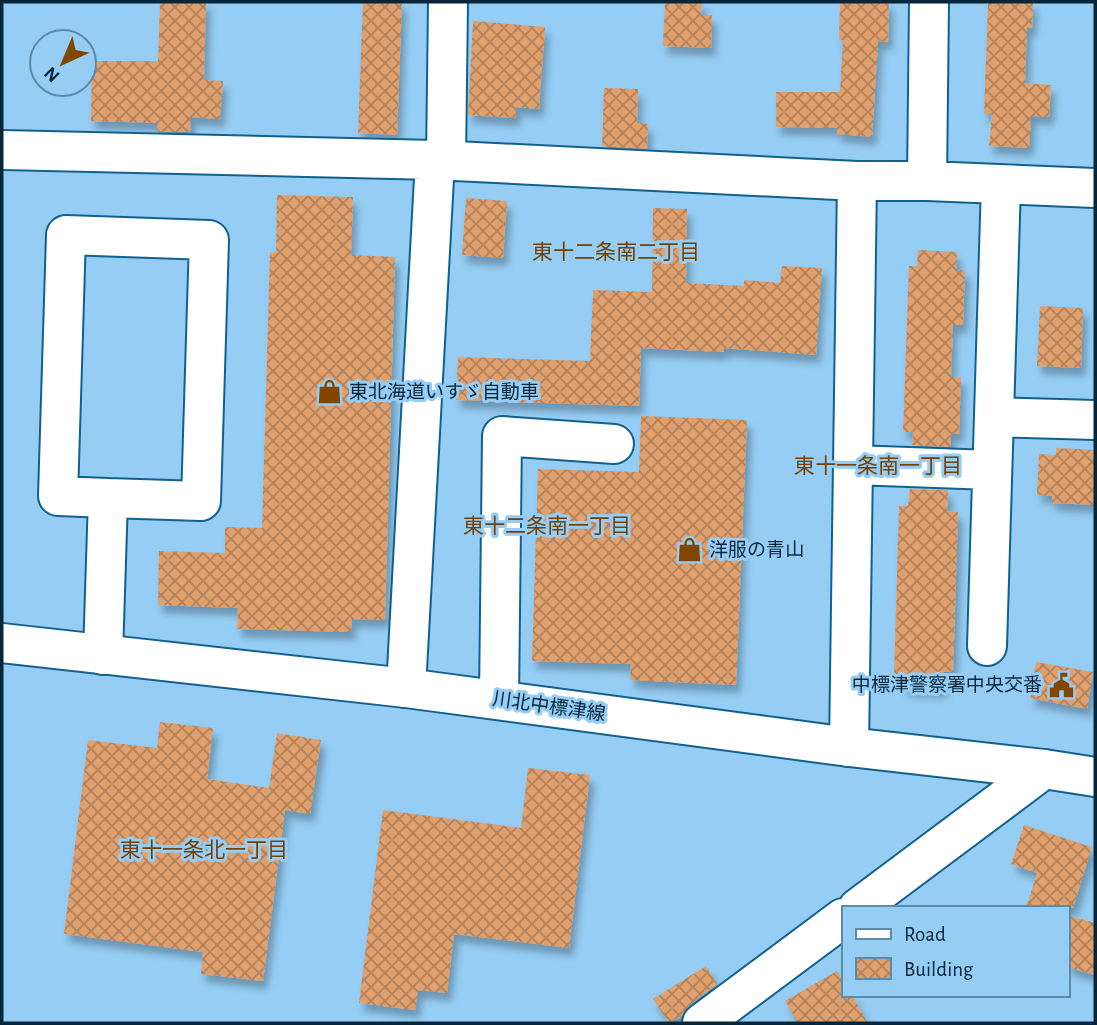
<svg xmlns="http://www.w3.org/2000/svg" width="1097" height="1025" viewBox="0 0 1097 1025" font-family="'Alegreya Sans','Noto Sans JP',sans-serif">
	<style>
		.building { fill: url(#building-cross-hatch); filter: url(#shadow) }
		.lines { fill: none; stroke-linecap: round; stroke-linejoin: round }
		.minor-casing { stroke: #12618d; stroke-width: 42 }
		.major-casing { stroke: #12618d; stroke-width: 42 }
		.minor { stroke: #fff; stroke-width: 38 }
		.major { stroke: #fff; stroke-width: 38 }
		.labels { text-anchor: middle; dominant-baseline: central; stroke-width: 6; stroke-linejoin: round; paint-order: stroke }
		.poi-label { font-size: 19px; fill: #072639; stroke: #95cdf4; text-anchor: start }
		.street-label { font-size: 19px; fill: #072639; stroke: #95cdf4 }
		.neighbourhood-label { font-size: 21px; fill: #774002; stroke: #95cdf4 }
	</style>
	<defs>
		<pattern id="building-cross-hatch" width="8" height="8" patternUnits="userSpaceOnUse" patternTransform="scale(1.75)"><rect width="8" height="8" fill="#dfa06d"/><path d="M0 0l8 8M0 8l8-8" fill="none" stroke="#b3825b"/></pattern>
		<filter id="shadow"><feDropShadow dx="4.5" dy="8" stdDeviation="3.5" flood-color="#0004"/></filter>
	</defs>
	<rect width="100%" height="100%" fill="#95cdf4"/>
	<!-- building -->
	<path class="building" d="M160 2H206L204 80 223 81 220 119 191 117 190 132H157L158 123 91 121 92 61H158Z
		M363 2H402L397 135 358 133Z
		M665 2H702L701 15H712L711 48 663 46Z
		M840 2H889L888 42 878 41 872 137 837 134V128L776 127V92H840L843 40H839Z
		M988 2H1033L1032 28H1027L1025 83 1051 85 1049 117 1031 116 1029 148 989 146 992 114H984Z
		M473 21 545 27 539 109 516 107V118L468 115Z
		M604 88 638 89 637 123 648 124 647 149 602 146Z
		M277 195 353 197 351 255 395 257 385 620 352 619 351 632 237 629 238 608 158 605 159 551 225 553V527L262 528 270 252 276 253Z
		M466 198 507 201 503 258 462 255Z
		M653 208 687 209 686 283 744 286V280L780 283 782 266 822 268 816 355 724 348V352L641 348 639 406 456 400 458 357 590 361 593 290 652 292Z
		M918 250 957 252 956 270H965L963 325H953L951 377H961L959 434H951L950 447 912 445 913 432H903L909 266H917Z
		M1040 306 1083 308 1081 368 1037 366Z
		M641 416 747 420 736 685 630 680 631 664 532 661 538 469 639 472Z
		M1056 448 1095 450V505L1052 503V496L1037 495 1039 454 1056 455Z
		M910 489 948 490 947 511 958 512 953 672H944L943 690 903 688V674H894L899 506H908Z
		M1036 662 1093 672 1087 709 1030 698Z
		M160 722 213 728 207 779 269 788 277 733 321 740 310 814 285 810 263 981 201 974 203 952 64 934 88 740 157 748Z
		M528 768 590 775 569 948 454 934 447 993 418 990 415 1010 359 1003 383 810 521 828Z
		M1024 825 1092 847 1073 908H1026L1037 873 1011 864Z
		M1067 915 1095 923V975L1067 967Z
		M706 966 717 984 689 1005 682 1016 669 1023 653 999Z
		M837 971 843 981V995H852L868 1023H798L785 1001Z"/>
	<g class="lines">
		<defs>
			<path id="minor" d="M2 150 435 160 857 181H927L1095 188
				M446 161 448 2
				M927 181 929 2
				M994 417 1095 420
				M853 465 992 470
				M987 646 1001 184
				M103 655 108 498 201 501 209 240 66 235 58 496 108 498
				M406 688 435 160
				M499 700 502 436 614 444
				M849 747 857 181
				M858 908 1044 769
				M702 1023 843 918"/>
			<path id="major" d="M2 643 406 688 849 747 1044 769 1095 777"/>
		</defs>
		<!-- minor casing -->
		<use href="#minor" class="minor-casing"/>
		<!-- major casing -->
		<use href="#major" class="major-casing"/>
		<!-- minor -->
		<use href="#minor" class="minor"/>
		<!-- major -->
		<use href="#major" class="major"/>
	</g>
	<!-- icons -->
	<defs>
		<symbol id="shop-bare" viewBox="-9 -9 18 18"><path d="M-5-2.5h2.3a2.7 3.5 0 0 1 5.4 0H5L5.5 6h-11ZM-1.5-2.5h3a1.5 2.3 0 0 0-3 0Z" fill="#824600" stroke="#95cdf4" stroke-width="2.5" paint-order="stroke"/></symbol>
		<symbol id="civic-bare" viewBox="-9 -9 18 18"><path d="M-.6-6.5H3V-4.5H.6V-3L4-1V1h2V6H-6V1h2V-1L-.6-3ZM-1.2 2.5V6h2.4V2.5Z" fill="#824600" stroke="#95cdf4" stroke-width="2.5" paint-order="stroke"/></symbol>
	</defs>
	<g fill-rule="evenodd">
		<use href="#shop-bare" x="312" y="374" width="35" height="35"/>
		<use href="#shop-bare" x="672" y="532" width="35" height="35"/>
		<use href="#civic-bare" x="1044" y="668" width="35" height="35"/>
	</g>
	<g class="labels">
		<!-- poi labels -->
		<g class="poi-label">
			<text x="349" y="392">東北海道いすゞ自動車</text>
			<text x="709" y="550">洋服の青山</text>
			<text x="1042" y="685" text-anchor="end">中標津警察署中央交番</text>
		</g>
		<!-- street labels -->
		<g class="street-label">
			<text transform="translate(549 707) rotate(8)">川北中標津線</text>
		</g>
		<!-- neighbourhood labels -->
		<g class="neighbourhood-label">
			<text x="616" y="252">東十二条南二丁目</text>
			<text x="878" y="466">東十一条南一丁目</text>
			<text x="547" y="526">東十二条南一丁目</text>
			<text x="204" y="850">東十一条北一丁目</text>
		</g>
	</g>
	<!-- border -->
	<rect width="1097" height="1025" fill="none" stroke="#072639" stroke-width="7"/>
	<!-- legend -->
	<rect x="842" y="906" width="228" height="91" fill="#95cdf4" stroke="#5c8aa9" stroke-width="2"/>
	<rect x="856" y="929" width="35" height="10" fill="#ffffff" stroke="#5c8aa9" stroke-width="2"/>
	<text x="904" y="941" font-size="21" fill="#072639">Road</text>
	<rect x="856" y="958" width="35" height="21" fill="url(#building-cross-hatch)" stroke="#5c8aa9" stroke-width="2"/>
	<text x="904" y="976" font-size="21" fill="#072639">Building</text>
	<!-- north arrow -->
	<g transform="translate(63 63) rotate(224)"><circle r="33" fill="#95cdf4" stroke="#5c8aa9" stroke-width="2"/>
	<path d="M0-5L12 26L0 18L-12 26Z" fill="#824600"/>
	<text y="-10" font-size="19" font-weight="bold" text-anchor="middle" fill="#072639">N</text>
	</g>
</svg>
